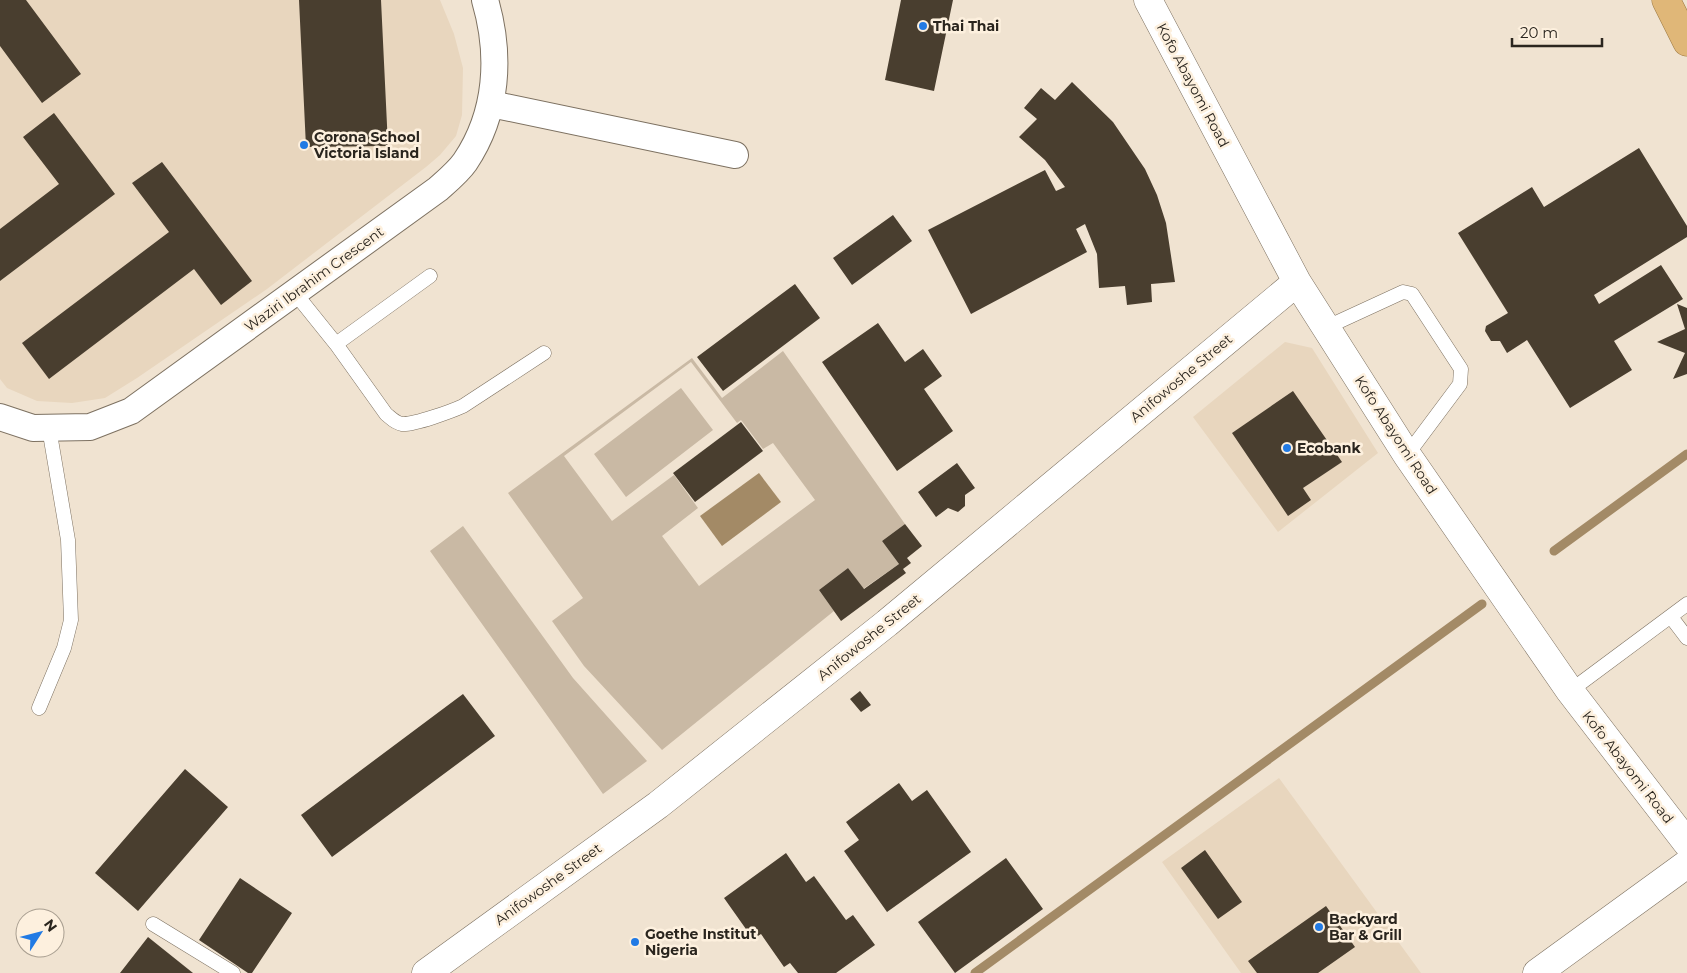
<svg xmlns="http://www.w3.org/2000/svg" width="1687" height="973" viewBox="0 0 1687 973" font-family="Montserrat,sans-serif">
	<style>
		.built { fill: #e8d6be }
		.green { fill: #c9b9a4; fill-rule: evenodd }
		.water { fill: #a38a66 }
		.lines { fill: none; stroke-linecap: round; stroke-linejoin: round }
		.stream { stroke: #a38a66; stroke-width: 9 }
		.building { fill: #493e2f }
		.service-casing { stroke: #7d7161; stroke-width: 15 }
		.minor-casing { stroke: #7d7161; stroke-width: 28 }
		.tertiary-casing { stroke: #7d7161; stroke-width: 29 }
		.trunk-casing { stroke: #9c7842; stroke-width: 29 }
		.service { stroke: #fff; stroke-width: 14 }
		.minor { stroke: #fff; stroke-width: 26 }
		.tertiary { stroke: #fff; stroke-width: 28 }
		.trunk { stroke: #e0b778; stroke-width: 28 }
		.poi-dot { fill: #217ae4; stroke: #fdf0de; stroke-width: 2 }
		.labels { text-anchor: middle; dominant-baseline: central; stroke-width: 5; stroke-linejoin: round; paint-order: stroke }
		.poi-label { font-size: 14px; font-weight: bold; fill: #2a251e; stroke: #fdf0de; text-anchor: start }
		.street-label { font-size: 14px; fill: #2a251e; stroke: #fdf0de }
	</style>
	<rect width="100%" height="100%" fill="#f0e3d1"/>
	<!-- built -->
	<path class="built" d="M0 0H440L454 34 463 68 462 115 456 136 440 155 426 167 267 289 137 378 105 398 72 403 37 401 7 388 0 379Z
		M1285 342 1312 348 1378 453 1278 532 1193 417Z
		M1279 778 1421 973H1241L1162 862Z"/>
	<!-- green -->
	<path class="green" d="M783 351 905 524 882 541 899 564 863 589 848 568 819 590 834 611 662 750 584 666 552 621 583 598 508 493 692 358 722 398ZM691 362 737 423 741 420 763 449 773 443 815 500 699 586 662 536 698 508 674 475 612 521 564 456Z
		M681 388 713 430 626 497 594 454Z
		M463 526 573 678 647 761 603 794 430 551Z"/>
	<!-- water -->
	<path class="water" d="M759 473 781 502 722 546 700 516Z"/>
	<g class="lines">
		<!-- stream -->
		<path class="stream" d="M1554 551 1687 454
			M975 973 1482 604"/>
	</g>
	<!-- building -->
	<path class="building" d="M0 0H26L81 74 42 103 0 46Z
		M299 0H381L388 146 306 147Z
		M901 0H953L934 91 885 80Z
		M1072 82 1113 122 1145 169 1157 195 1166 223 1175 282 1151 284 1152 302 1127 305 1125 286 1099 288 1097 254 1085 224 1076 229 1087 252 971 314 928 230 1045 170 1056 191 1065 187 1045 160 1019 137 1037 119 1024 108 1041 88 1055 100Z
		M54 113 115 194 0 281V229L59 184 23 137Z
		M1639 148 1687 226V237L1594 295 1599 304 1661 265 1683 299 1614 341 1632 370 1570 408 1527 340 1507 353 1500 341H1491L1485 331 1486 326 1508 313 1458 233 1532 187 1544 207Z
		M162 162 252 281 221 305 194 269 49 379 22 343 169 232 132 183Z
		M893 215 912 241 852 285 833 258Z
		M795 284 820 318 723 391 697 357Z
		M1677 304 1687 308V374L1673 379 1685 353 1657 342 1685 329Z
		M878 323 905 362 923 349 942 376 924 389 953 431 897 471 822 362Z
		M1293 391 1342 462 1303 488 1311 500 1288 516 1232 433Z
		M741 422 763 451 695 502 673 473Z
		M957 463 975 488 965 495V506L958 512 948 508 936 517 918 492Z
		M905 524 922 546 907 558 911 563 903 569 906 573 841 621 819 590 848 568 864 589 899 564 882 541Z
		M860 691 871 705 861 712 850 699Z
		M463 694 495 736 332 857 301 815Z
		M185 769 228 807 138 911 95 873Z
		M899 783 912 801 927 790 971 852 887 912 844 851 859 840 846 822Z
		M1205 850 1242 902 1218 919 1181 868Z
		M786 853 806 882 814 876 846 920 853 915 875 945 836 973H798L790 963 784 967 761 934 753 939 724 898Z
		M1006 858 1043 909 955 973 918 922Z
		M240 878 292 913 252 973H248L199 940Z
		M1326 906 1355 947 1318 973H1257L1248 961Z
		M148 937 193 973H120Z"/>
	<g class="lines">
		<defs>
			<path id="service" d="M295 293 336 344 386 414C391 418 395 423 402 424 414 425 452 411 463 406L544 353
				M1327 327 1403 292 1412 294 1461 369 1460 384 1407 455
				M336 344 430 276
				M1671 617 1687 638
				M1570 691 1687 604
				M39 708 64 648 71 620 68 540 49 428
				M153 924 233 973"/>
			<path id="minor" d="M491 104 735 155
				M0 417 33 428 90 427 131 411 438 189C447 181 458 172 465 162 498 113 501 55 485 0"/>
			<path id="tertiary" d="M1148 0 1297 282 1407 455 1570 691 1687 843
				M426 973 658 805 887 623 1297 282
				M1537 973 1687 864"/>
			<path id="trunk" d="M1666 0 1687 42"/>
		</defs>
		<!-- service casing -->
		<use href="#service" class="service-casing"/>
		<!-- minor casing -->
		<use href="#minor" class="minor-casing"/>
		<!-- tertiary casing -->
		<use href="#tertiary" class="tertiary-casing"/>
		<!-- trunk casing -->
		<use href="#trunk" class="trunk-casing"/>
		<!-- service -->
		<use href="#service" class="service"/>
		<!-- minor -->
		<use href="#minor" class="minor"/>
		<!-- tertiary -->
		<use href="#tertiary" class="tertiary"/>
		<!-- trunk -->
		<use href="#trunk" class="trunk"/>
	</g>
	<!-- markers -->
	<g class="poi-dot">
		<circle cx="923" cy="26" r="5"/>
		<circle cx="304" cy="145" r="5"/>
		<circle cx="1287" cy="448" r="5"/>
		<circle cx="1319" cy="927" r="5"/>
		<circle cx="635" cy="942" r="5"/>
	</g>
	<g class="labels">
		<!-- poi labels -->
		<g class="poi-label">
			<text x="933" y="26">Thai Thai</text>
			<text x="314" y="137">Corona School<tspan x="314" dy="16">Victoria Island</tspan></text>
			<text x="1297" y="448">Ecobank</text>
			<text x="1329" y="919">Backyard<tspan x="1329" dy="16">Bar &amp; Grill</tspan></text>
			<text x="645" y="934">Goethe Institut<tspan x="645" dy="16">Nigeria</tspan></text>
		</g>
		<!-- street labels -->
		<g class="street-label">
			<text transform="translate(1193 85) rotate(62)">Kofo Abayomi Road</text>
			<text transform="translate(314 279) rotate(-36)">Waziri Ibrahim Crescent</text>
			<text transform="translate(1181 378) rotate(-40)">Anifowoshe Street</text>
			<text transform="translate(1396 435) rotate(57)">Kofo Abayomi Road</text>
			<text transform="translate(869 637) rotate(-39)">Anifowoshe Street</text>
			<text transform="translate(1628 767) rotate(52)">Kofo Abayomi Road</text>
			<text transform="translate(548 884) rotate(-36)">Anifowoshe Street</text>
		</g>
	</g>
	<!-- north arrow -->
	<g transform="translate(40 933) rotate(54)"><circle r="24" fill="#fdf0de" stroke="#a99f91"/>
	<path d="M0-4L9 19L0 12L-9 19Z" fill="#217ae4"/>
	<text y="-8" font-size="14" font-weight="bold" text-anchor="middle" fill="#2a251e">N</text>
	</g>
	<!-- scale -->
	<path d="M1512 38v8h90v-8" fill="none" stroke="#2a251e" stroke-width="2.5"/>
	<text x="1520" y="38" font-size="15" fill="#2a251e" stroke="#fdf0de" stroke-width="4" paint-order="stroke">20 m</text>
</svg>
